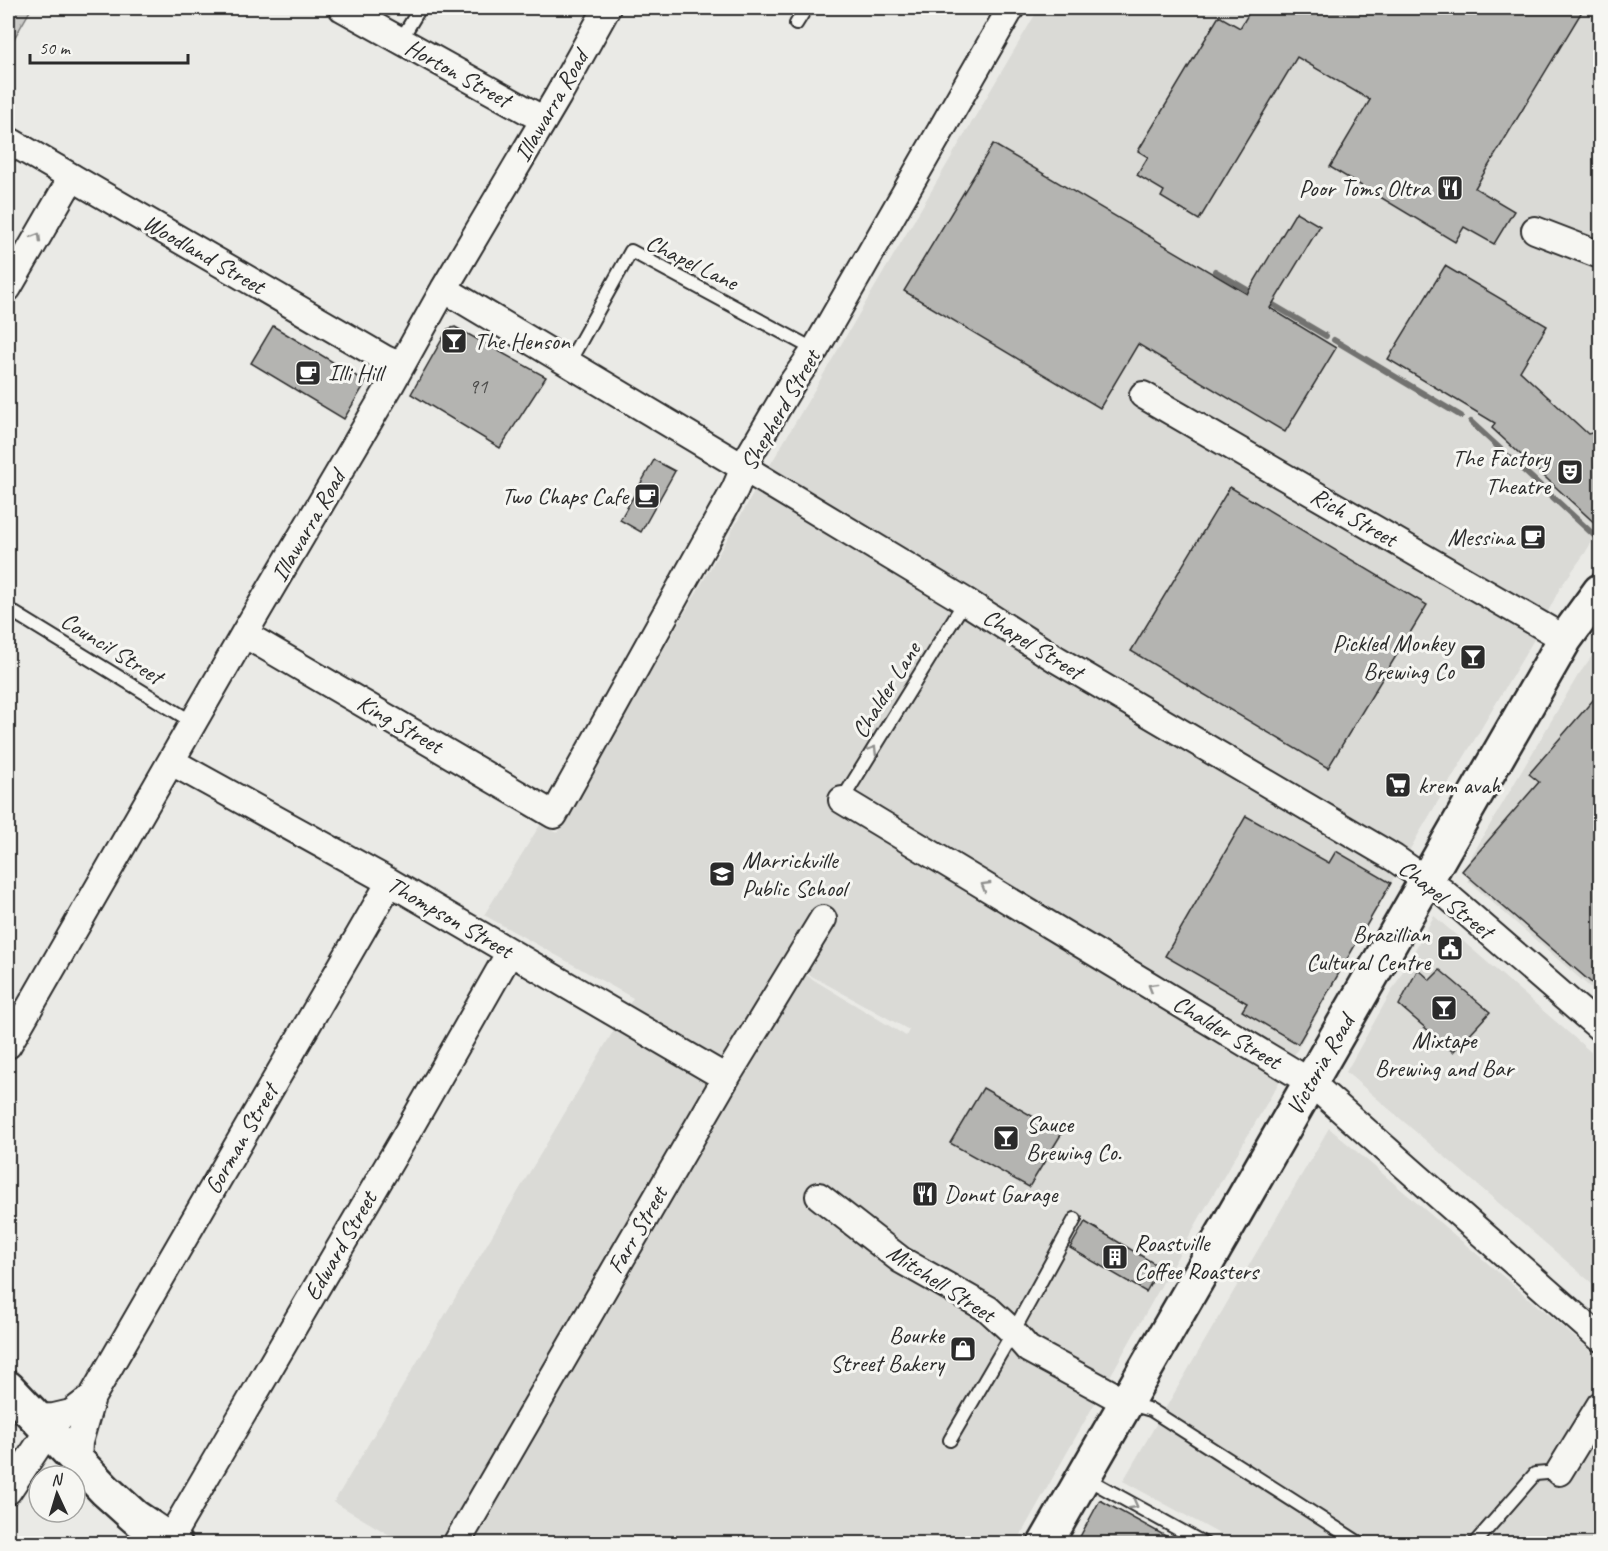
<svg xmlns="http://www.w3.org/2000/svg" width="1608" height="1551" viewBox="0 0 1608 1551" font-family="Caveat,sans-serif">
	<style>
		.built { fill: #dadad6; fill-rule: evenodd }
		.grass { fill: url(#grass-tufts); stroke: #7a7a79; stroke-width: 1.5 }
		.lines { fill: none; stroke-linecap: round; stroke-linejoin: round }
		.stream { stroke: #727270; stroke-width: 6 }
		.building { fill: #b4b4b1; stroke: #2b2b2b; stroke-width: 1.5 }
		.service-casing { stroke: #2b2b2b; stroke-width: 16 }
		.minor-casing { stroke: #2b2b2b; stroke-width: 30 }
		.secondary-casing { stroke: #2b2b2b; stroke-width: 38 }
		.primary-casing { stroke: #2b2b2b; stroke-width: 38 }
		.service { stroke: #f6f6f2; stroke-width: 12 }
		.minor { stroke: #f6f6f2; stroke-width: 26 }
		.secondary { stroke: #f6f6f2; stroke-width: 33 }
		.primary { stroke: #f6f6f2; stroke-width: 33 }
		.oneway { stroke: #90908e }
		.labels { text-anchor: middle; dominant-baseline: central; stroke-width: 6; stroke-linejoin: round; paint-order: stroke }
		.number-label { font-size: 21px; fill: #4d4d4c }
		.street-label { font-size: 24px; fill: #2b2b2b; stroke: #f6f6f2 }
		.poi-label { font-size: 24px; fill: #2b2b2b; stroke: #f6f6f2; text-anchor: end }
	</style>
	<defs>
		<pattern id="grass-tufts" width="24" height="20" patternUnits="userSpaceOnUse" patternTransform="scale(1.5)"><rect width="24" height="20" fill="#cacac7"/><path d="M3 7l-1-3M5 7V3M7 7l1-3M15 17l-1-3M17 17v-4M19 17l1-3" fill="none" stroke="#aeaeab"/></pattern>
	</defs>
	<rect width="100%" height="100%" fill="#eaeae6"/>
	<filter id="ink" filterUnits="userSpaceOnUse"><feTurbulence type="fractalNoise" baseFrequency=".0167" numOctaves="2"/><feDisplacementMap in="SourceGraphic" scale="12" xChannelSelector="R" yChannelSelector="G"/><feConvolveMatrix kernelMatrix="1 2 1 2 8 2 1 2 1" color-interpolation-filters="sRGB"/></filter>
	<g filter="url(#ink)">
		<!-- built -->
		<path class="built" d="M1039 8H1600V528L1585 553 1560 588 1533 641 1418 835 1278 1084 1200 1217 1016 1543H403L334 1502 633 998 484 915 540 825 558 833 749 501ZM792 965 909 1030 906 1036 791 966Z
			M1600 645V996L1468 881 1467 864 1577 677Z
			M1434 916 1600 1060V1290L1346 1072Z
			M1329 1128 1600 1359V1543H1236L1123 1481Z"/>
		<!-- grass -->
		<path class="grass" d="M8 8 31 9 8 49Z"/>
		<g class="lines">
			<!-- stream -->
			<path class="stream" d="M1215 271 1256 295
				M1265 300 1326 336
				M1334 340 1461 416
				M1471 422 1594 535"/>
		</g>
		<!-- building -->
		<path class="building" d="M1252 8H1584L1475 188 1514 211 1494 244 1464 227 1455 242 1330 167 1370 100 1297 57 1199 220 1161 197 1164 191 1137 175 1148 157 1138 151 1219 16 1240 28Z
			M993 144 1247 294 1296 212 1320 226 1270 308 1336 348 1285 432 1138 344 1100 408 904 291Z
			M1445 266 1547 326 1520 371 1588 434 1600 431V528L1492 428 1495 423 1388 359Z
			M273 326 366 382 344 419 251 363Z
			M455 327 546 377 500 448 411 394 448 329Z
			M654 460 675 471 641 532 620 520Z
			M1230 487 1427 605 1328 768 1131 651Z
			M1600 692V990L1462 871 1539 782 1529 774Z
			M1246 816 1329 863 1336 851 1391 883 1298 1044 1242 1011 1247 1003 1165 956Z
			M1418 969 1430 980 1440 970 1490 1012 1453 1052 1399 1005Z
			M983 1088 1062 1133 1029 1187 950 1143Z
			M1085 1222 1160 1267 1146 1292 1070 1248Z
			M1100 1500 1180 1544H1076Z"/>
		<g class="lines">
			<defs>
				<path id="service" d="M796 24 806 8
					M400 41 420 8
					M568 364 631 251 815 350
					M8 609 194 723
					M842 800 965 601
					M1127 1403 1151 1410 1361 1544
					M950 1440 1013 1332 1075 1219
					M1084 1477 1205 1544
					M1474 1544 1535 1474 1559 1472"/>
				<path id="minor" d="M342 8 544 120
					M8 140 385 359 401 366
					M1535 230 1600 255
					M8 288 72 177
					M444 289 744 468 965 601 1056 659 1394 858 1443 892 1600 1028
					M1143 395 1565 639
					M244 634 554 815 735 489 749 456 792 383 815 350 1011 8
					M172 762 390 882 726 1078
					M842 800 1310 1082 1600 1338
					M8 1045 244 634 391 384 444 289 558 96 607 8
					M819 1196 901 1260 988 1309 1013 1332 1028 1349 1126 1402
					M36 1418 54 1417 71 1413 92 1397
					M78 1463 79 1442 92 1397 390 882
					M1559 1472 1600 1405
					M8 1491 48 1431
					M169 1540 408 1131 510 952
					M456 1544 726 1078 823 919"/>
				<path id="secondary" d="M1045 1544 1565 639 1600 591"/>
				<path id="primary" d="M8 1388 105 1490 135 1517 175 1544"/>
			</defs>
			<!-- service casing -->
			<use href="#service" class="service-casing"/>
			<!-- minor casing -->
			<use href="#minor" class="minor-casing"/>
			<!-- secondary casing -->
			<use href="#secondary" class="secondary-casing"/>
			<!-- primary casing -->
			<use href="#primary" class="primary-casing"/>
			<!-- service -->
			<use href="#service" class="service"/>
			<!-- minor -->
			<use href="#minor" class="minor"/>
			<!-- secondary -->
			<use href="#secondary" class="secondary"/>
			<!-- primary -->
			<use href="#primary" class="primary"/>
		</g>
		<!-- one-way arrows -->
		<defs><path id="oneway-chevron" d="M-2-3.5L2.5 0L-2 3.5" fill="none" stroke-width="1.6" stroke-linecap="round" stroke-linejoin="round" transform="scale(1.5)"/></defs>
		<g class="oneway">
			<use href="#oneway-chevron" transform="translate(37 237) rotate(-60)"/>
			<use href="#oneway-chevron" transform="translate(873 750) rotate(-58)"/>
			<use href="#oneway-chevron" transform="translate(985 886) rotate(-149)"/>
			<use href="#oneway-chevron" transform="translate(1152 987) rotate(-149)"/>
			<use href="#oneway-chevron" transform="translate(1134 1505) rotate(29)"/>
		</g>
	</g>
	<!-- icons -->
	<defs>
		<symbol id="restaurant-square" viewBox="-11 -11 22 22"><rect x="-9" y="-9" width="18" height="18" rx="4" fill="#2b2b2b" stroke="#f6f6f2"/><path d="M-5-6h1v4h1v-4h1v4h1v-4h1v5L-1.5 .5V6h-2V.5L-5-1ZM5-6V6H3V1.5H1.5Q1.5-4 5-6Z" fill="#fff"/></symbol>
		<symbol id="bar-square" viewBox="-11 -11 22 22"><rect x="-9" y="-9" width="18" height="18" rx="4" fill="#2b2b2b" stroke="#f6f6f2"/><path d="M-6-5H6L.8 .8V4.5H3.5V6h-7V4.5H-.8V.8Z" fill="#fff"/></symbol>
		<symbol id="cafe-square" viewBox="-11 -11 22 22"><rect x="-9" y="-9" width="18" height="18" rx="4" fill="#2b2b2b" stroke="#f6f6f2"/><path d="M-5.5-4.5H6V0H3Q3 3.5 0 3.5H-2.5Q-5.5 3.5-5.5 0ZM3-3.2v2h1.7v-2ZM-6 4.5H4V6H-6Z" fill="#fff"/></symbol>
		<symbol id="theatre-square" viewBox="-11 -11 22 22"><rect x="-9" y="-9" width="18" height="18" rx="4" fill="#2b2b2b" stroke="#f6f6f2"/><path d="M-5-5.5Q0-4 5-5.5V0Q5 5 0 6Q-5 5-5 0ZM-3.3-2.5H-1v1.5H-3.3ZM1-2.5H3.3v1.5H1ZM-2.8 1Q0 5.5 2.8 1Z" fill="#fff"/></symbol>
		<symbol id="supermarket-square" viewBox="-11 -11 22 22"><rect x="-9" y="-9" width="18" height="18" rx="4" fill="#2b2b2b" stroke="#f6f6f2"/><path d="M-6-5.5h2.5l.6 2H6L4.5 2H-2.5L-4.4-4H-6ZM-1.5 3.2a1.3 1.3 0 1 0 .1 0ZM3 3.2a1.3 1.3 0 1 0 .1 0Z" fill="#fff"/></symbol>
		<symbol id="school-square" viewBox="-11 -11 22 22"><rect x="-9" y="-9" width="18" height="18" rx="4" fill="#2b2b2b" stroke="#f6f6f2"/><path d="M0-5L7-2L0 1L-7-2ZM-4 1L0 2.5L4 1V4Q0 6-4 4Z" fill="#fff"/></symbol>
		<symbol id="civic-square" viewBox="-11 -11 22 22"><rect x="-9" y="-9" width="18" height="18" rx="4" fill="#2b2b2b" stroke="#f6f6f2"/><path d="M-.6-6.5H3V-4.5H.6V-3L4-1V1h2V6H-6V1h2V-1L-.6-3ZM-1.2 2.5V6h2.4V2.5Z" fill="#fff"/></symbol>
		<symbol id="building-square" viewBox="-11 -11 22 22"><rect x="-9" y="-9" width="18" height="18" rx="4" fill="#2b2b2b" stroke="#f6f6f2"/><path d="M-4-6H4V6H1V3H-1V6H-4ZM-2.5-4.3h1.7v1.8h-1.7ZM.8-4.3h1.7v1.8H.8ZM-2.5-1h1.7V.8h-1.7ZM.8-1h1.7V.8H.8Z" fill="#fff"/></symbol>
		<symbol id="shop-square" viewBox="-11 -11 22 22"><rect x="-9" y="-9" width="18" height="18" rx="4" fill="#2b2b2b" stroke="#f6f6f2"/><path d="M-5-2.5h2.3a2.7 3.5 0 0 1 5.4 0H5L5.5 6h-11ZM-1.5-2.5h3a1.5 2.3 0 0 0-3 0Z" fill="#fff"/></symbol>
	</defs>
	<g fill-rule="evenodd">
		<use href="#restaurant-square" x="1435" y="173" width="30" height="30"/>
		<use href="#bar-square" x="439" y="326" width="30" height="30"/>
		<use href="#cafe-square" x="293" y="358" width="30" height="30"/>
		<use href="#theatre-square" x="1555" y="457" width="30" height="30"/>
		<use href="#cafe-square" x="632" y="481" width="30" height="30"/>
		<use href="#cafe-square" x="1518" y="522" width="30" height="30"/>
		<use href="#bar-square" x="1458" y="642" width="30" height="30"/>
		<use href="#supermarket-square" x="1383" y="770" width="30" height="30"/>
		<use href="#school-square" x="707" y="859" width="30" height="30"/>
		<use href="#civic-square" x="1435" y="933" width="30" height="30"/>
		<use href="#bar-square" x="1429" y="993" width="30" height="30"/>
		<use href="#bar-square" x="991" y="1123" width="30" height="30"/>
		<use href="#restaurant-square" x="910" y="1179" width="30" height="30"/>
		<use href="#building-square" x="1100" y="1242" width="30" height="30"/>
		<use href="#shop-square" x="948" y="1334" width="30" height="30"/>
	</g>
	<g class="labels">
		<!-- number labels -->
		<g class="number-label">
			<text x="478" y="386">91</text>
		</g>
		<!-- street labels -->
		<g class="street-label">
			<text transform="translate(458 73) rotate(29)">Horton Street</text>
			<text transform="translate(551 106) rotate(-60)">Illawarra Road</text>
			<text transform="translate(204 254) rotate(30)">Woodland Street</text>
			<text transform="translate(692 262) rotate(26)">Chapel Lane</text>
			<text transform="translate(780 410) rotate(-60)">Shepherd Street</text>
			<text transform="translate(1354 517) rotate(30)">Rich Street</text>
			<text transform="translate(308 526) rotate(-60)">Illawarra Road</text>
			<text transform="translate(1033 644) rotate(32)">Chapel Street</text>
			<text transform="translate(112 648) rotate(32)">Council Street</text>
			<text transform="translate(886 690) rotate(-58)">Chalder Lane</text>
			<text transform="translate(400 724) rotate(30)">King Street</text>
			<text transform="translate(1446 899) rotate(38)">Chapel Street</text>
			<text transform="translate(450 917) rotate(30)">Thompson Street</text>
			<text transform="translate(1227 1032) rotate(31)">Chalder Street</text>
			<text transform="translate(1320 1065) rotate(-60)">Victoria Road</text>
			<text transform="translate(241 1139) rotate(-60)">Gorman Street</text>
			<text transform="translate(637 1230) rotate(-60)">Farr Street</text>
			<text transform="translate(340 1246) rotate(-60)">Edward Street</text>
			<text transform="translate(941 1283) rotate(33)">Mitchell Street</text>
		</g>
		<!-- poi labels -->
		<g class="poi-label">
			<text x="1430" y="188">Poor Toms Oltra</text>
			<text x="474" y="341" text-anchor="start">The Henson</text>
			<text x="328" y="373" text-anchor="start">Illi Hill</text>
			<text x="1550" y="458">The Factory<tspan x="1550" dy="28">Theatre</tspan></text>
			<text x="628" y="496">Two Chaps Cafe</text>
			<text x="1514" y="537">Messina</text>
			<text x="1454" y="643">Pickled Monkey<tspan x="1454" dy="28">Brewing Co</tspan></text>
			<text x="1418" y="785" text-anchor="start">krem avah</text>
			<text x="742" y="860" text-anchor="start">Marrickville<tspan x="742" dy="28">Public School</tspan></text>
			<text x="1430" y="934">Brazillian<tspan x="1430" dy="28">Cultural Centre</tspan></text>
			<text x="1444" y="1040" text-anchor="middle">Mixtape<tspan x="1444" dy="28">Brewing and Bar</tspan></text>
			<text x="1026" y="1124" text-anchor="start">Sauce<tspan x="1026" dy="28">Brewing Co.</tspan></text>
			<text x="944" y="1194" text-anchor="start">Donut Garage</text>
			<text x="1134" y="1243" text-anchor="start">Roastville<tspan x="1134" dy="28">Coffee Roasters</tspan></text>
			<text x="944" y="1335">Bourke<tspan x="944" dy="28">Street Bakery</tspan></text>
		</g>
	</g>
	<!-- margin -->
	<rect width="1608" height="1551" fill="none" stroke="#f6f6f2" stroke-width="30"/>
	<rect x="15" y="15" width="1578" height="1521" fill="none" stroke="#2b2b2b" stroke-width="2" filter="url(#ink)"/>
	<!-- north arrow -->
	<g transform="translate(57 1494) rotate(356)"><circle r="28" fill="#f6f6f2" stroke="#a5a5a2" stroke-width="1.5"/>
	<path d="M0-4.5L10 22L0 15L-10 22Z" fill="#2b2b2b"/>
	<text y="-9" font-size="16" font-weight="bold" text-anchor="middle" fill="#2b2b2b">N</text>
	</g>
	<!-- scale -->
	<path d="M30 54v9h158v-9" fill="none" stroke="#2b2b2b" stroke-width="3"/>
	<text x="39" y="54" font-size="18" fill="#2b2b2b" stroke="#f6f6f2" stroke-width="4.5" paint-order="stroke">50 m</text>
</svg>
